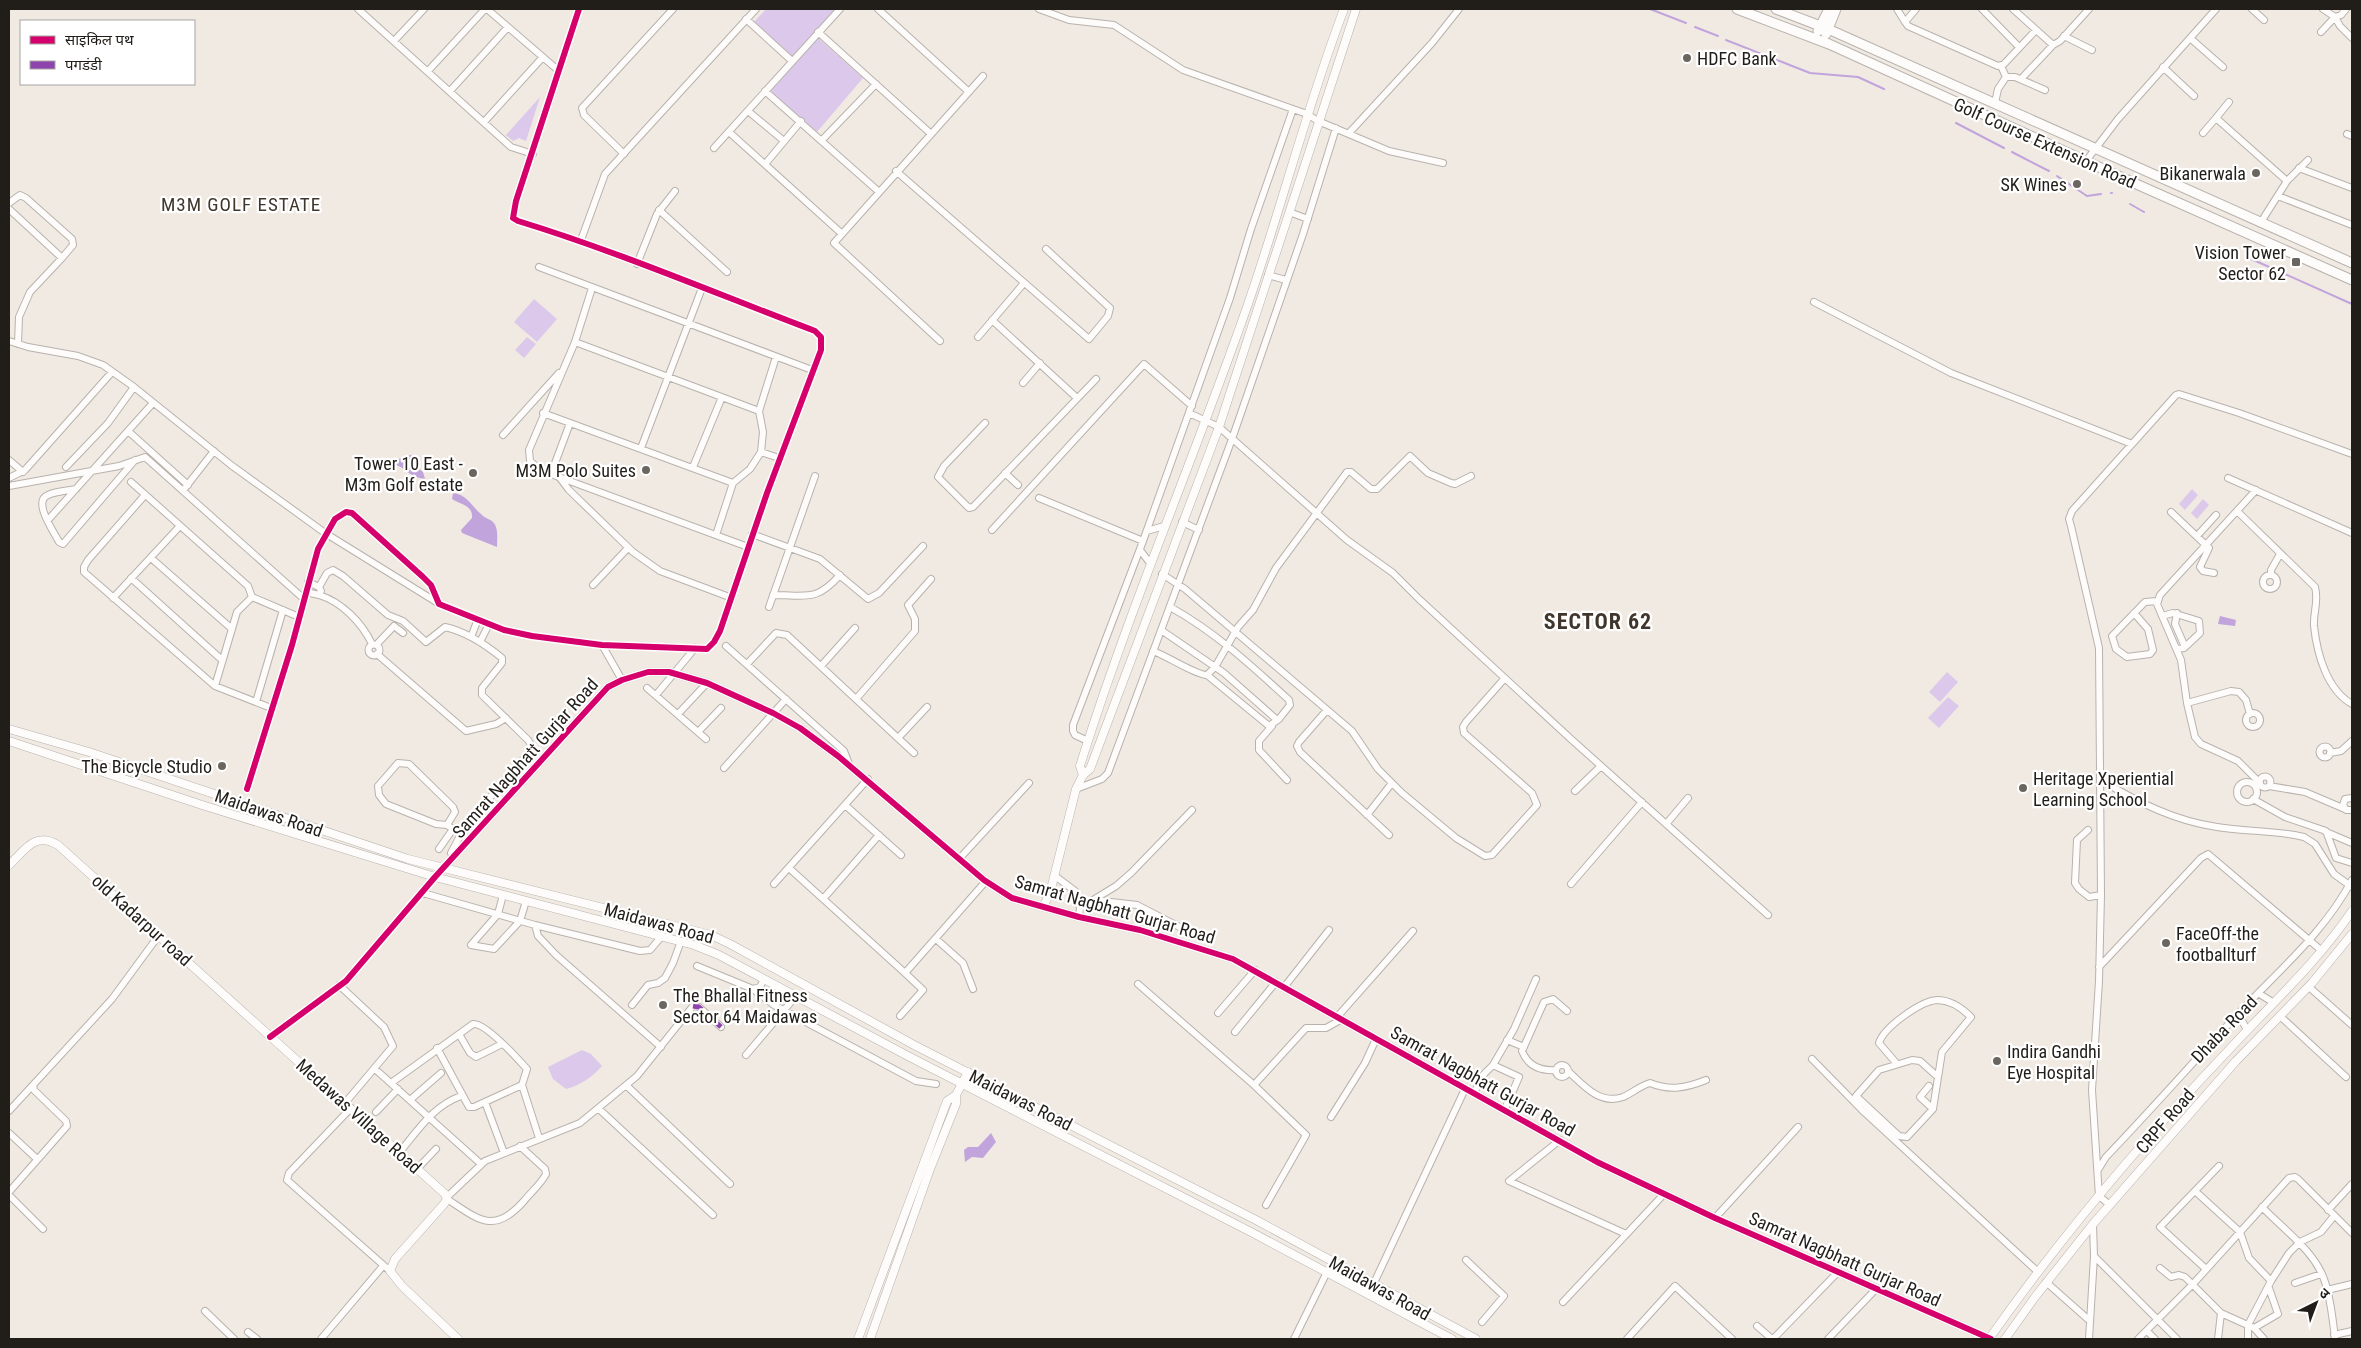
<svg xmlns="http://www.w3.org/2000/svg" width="2361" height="1348" viewBox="0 0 2361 1348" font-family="'Roboto Condensed','Noto Sans Devanagari',sans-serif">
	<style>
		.green { fill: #dcc8ea }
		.water { fill: #c1a4dc }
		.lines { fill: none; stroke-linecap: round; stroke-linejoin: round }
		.stream { stroke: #c1a4dc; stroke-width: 2 }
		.minor-casing { stroke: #b8b2ad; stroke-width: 8 }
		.tertiary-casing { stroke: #b8b2ad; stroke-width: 9 }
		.secondary-casing { stroke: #b8b2ad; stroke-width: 11 }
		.minor { stroke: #fdfcfb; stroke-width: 6 }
		.tertiary { stroke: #fdfcfb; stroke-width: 8 }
		.secondary { stroke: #fdfcfb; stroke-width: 9 }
		.quiet { stroke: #8e44ad; stroke-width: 5; stroke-dasharray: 10 5; stroke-linecap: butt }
		.cycleway-casing { stroke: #fff; stroke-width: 9 }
		.cycleway { stroke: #d6006c; stroke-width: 6 }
		.poi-dot { fill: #6a655f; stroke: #fff; stroke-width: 2 }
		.labels { text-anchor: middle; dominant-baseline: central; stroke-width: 4.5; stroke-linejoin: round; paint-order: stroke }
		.poi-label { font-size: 18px; fill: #211d18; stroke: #fff; text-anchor: end }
		.street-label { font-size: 18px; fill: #211d18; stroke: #fff }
		.neighbourhood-label { font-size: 19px; letter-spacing: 1px; fill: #40362c; stroke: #fff }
		.district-label { font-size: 22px; font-weight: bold; letter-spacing: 1px; fill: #40362c; stroke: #fff }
	</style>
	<rect width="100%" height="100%" fill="#f1eae3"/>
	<!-- green -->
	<path class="green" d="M766 9H838L794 58 754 22Z
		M818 38 863 78 817 132 770 92Z
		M540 97 526 141 519 138 513 141 506 135Z
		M534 299 557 319 537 342 514 322Z
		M527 337 536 344 524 358 515 350Z
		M2192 489 2198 495 2185 510 2179 504Z
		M2203 499 2209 505 2197 519 2191 513Z
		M1947 672 1958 682 1940 702 1929 692Z
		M1948 697 1959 706 1939 728 1928 718Z
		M582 1050 591 1054 602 1066C593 1076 580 1086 566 1089L553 1079 548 1067Z"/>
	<!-- water -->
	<path class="water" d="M409 455 414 456 412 463 423 472 425 479C407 476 408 469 394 464L397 459 404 458Z
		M453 493C467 494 472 507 481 514 486 520 493 518 496 527 498 533 497 541 497 547L462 533 461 530 472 518C473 505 461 505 452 499Z
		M2220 616 2236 620 2235 626 2218 624Z
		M991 1133 996 1142 983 1158 972 1157 965 1162 964 1150 968 1147H978Z"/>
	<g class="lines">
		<!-- stream -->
		<path class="stream" d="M1650 9 1686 23
			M1695 27 1718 36
			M1726 40 1810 73 1858 77 1884 89
			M1956 123 2004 148
			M2012 152 2049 171
			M2057 176 2087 196 2101 194
			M2111 193H2112
			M2130 204 2144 212
			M2249 258 2352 304"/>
		<defs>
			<path id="minor" d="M358 9 511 147 533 154
				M487 9 559 71
				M878 9 969 92
				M1039 9 1069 20 1114 25 1183 70 1307 114 1318 121 1389 151 1443 163
				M1897 9 1905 22
				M1916 9 1905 22 1908 26 1998 66 2004 64 2036 30
				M1982 9 2019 47
				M2013 9 2053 45 2060 41 2089 9
				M2252 9 2264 20
				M2323 9 2335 17 2341 15 2346 9
				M746 19 792 61
				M818 32 930 133
				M2321 32 2335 17 2340 26 2352 38
				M2064 36 2092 50
				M2190 38 2223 67
				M394 41 424 9
				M2163 67 2194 96
				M428 71 485 9
				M2006 77H2015L2045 90
				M2021 79 2053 45
				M450 91 508 27
				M765 91 878 191
				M2229 102 2216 118 2287 181
				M1995 103 1998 89 2006 77 2001 66
				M748 111 784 141
				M484 122 542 58
				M729 132 841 233
				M1349 133 1432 43 1459 9
				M2203 133 2216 118
				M2347 134 2352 136
				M822 140 876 84
				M714 148 840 9
				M624 154 584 115 582 108 673 9
				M2086 161 2118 119 2216 9
				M766 163 801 121
				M2299 168 2352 188
				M896 171 1089 339 1108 316 1110 308 1046 249
				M2278 196 2352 225
				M9 203 20 195 26 198 72 239 73 245 62 258
				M9 209 62 258 30 292 19 317 18 344
				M659 210 727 272
				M1289 212 1308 219
				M2261 222 2287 181 2308 160
				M581 240 605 174 756 9
				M637 264 657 214 675 191
				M539 267 812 370
				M1268 275 1286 280
				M592 288 575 342 529 450 530 461 540 470 748 547
				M1814 302 1951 373 2132 444
				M992 320 1077 398
				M978 337 1024 283
				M9 341 28 347 78 356 103 365 134 387 231 465 325 533 438 603
				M940 341 834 243 983 76
				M575 342 759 411 763 432 761 452 750 469 733 483 716 535
				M1023 383 1040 363
				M759 411 776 357
				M543 413 733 483
				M1189 413 1219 427 1347 540 1393 573 1419 599 1572 740 1768 915
				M985 423 944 466 938 477 969 508 973 507 1096 379
				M128 431 188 485
				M503 435 559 373
				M641 448 702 288
				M761 452 779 458
				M9 460 23 472
				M66 467 108 423 134 387
				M693 467 722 397
				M1005 473 1018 485
				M551 474 570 423
				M9 478 25 470 112 372
				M560 478 569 490 633 552 660 571 732 598
				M2228 478 2352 533
				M131 482 248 586 252 597
				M9 486 119 466 145 457 304 599
				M185 488 214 451
				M76 489C67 491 57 491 48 495 32 501 54 532 59 542L63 544 135 460
				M2256 490 2160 595 2157 604 2181 660 2187 703 2195 737 2201 744 2238 761 2260 783
				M145 495 88 560 84 567V572L215 686 271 708
				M1039 498 1143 541
				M2237 511 2315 587C2319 601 2313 613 2314 626 2317 654 2327 690 2352 704
				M2171 512 2209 548 2200 567 2203 571 2214 573
				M48 520 153 403
				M1182 522 1199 530
				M992 530 1144 364 1192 406
				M1147 531 1164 526
				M752 534 820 559 868 599 879 593 923 546
				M2197 536 2216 515
				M1140 550 1150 563
				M151 558 232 629
				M1162 574 1185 589 1352 731 1378 769 1402 793 1456 838 1485 856 1492 855 1537 805 1532 793 1464 733 1463 727 1466 722 1505 678
				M2271 575V570L2280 554
				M2263 582a7 7 0 1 1 14 0a7 7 0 1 1-14 0Z
				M131 578 222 660
				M593 585 628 548
				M319 587 327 573 333 570 343 576 388 615 403 621 426 642 445 627C467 632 485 644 502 658V663L482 688V695L528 740 533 748 472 818 461 834 451 853
				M306 592 319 595 321 591 319 587 308 582
				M319 595C342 602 362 623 372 644
				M773 595C807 595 816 602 840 575
				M252 597 299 617
				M113 598 179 527
				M769 607 815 476
				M2134 613 2148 629 2153 650 2150 654 2127 657 2116 649 2112 636 2145 602 2157 601
				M2177 613 2175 624 2185 647
				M2162 616 2173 613 2199 621 2200 633 2184 648 2177 649
				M1161 630 1224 673 1276 719H1279L1290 705 1289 700C1252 666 1214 631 1170 607
				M471 637 478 619
				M480 642 489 624
				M368.5 650a5.5 5.5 0 1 1 11 0a5.5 5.5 0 1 1-11 0Z
				M376 645 394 626 403 633
				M602 645 622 680
				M726 646 844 751 849 764
				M1153 651C1167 656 1196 675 1207 675L1215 667 1238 627 1253 610 1276 568 1347 472H1351L1371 489H1377L1410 456 1428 473 1451 483 1455 484 1471 476
				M377 654 466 731 496 724 506 718
				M747 664 776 633 787 635 914 753
				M821 666 855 628
				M1207 675 1269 726 1279 719
				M215 686 237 612 252 597
				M647 688 706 739
				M656 695 695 648
				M856 699 915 631V619L908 605 931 579
				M256 702 283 610
				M2187 703 2231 691 2239 692 2246 700 2250 714
				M1327 710 1299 742 1297 746 1300 752 1389 835
				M2246 720a7 7 0 1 1 14 0a7 7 0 1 1-14 0Z
				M678 714 707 683
				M1272 726 1259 741V750L1287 780
				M698 732 721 708
				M898 738 927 707
				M1088 741 1075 735 1073 731V725L1143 541 1230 298 1251 229 1293 109
				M2319.5 752a5.5 5.5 0 1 1 11 0a5.5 5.5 0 1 1-11 0Z
				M2330 753 2341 751 2352 741
				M724 768 786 699
				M2259.5 782a5.5 5.5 0 1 1 11 0a5.5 5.5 0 1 1-11 0Z
				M2101 780C2137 802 2175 821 2217 827 2246 832 2276 830 2304 837L2315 844 2334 874 2352 887
				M2237 792a10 10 0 1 1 20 0a10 10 0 1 1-20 0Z
				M2269 786 2305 792 2345 809
				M247 789 292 645 318 549 335 519 346 512 352 513 423 577 431 585 439 604 504 630 532 636 602 645 707 649 714 642 720 631 767 493 821 350V337L815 331C717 294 619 252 518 221L513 218 516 201 579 9
				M1076 789 1102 779 1108 773 1232 439 1303 234 1336 128
				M1575 791 1601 766
				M2352 798 2345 799 2343 805 2346 810H2352
				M2253 799 2285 817 2326 831 2336 858 2352 863
				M845 805 901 855
				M1367 815 1392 783
				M1667 823 1688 798
				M447 825 455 812 453 807 409 764 398 763 378 786 379 795 386 804 436 824 447 825 461 834
				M2088 830 2077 840 2075 883 2079 889 2089 897 2101 895
				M2326 832 2352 843
				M439 849 453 829
				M959 859 1029 783
				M789 868 905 973
				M1055 876 1075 891 1080 908
				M774 884 868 779
				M1571 884 1642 802
				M423 893 535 925 640 951 650 950 662 936
				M503 895 498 914 471 945 494 949 520 921 526 901
				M823 899 879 835
				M1094 900 1137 905 1197 936
				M1079 917 1080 908 1116 886 1131 873 1192 810
				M535 925 538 936 556 955 661 1047
				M936 939 963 963 973 989
				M697 966 753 989 760 987 764 979
				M2099 967 2201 858 2208 854 2322 951
				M1138 984 1254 1085 1306 1028H1326L1342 1019
				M339 985 384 1027 393 1046 345 1103
				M1285 986 1329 930
				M2309 987 2352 1025
				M753 989 774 1005 916 1081 936 1084
				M2258 993 2274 1003
				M632 1005 648 985 658 983 665 978 673 963 681 941
				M1218 1013 1255 970
				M2238 1013 2247 1030
				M900 1016 923 990 905 973 986 881
				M1338 1016 1413 931
				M2280 1016 2346 1077
				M1235 1032 1276 982
				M459 1034 470 1053 476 1057 502 1044
				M270 1037 346 981 435 877
				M1507 1040 1524 1047
				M437 1048 469 1107H474L522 1085
				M746 1055 796 996
				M1812 1059 1862 1110 2037 1271
				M1897 1064 1879 1043C1884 1027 1921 1001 1937 1000 1951 1000 1962 1008 1971 1017L1942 1052 1933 1109 1907 1137 1899 1136 1856 1096 1879 1070 1912 1060 1920 1061 1938 1077
				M1556 1071a6 6 0 1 1 12 0a6 6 0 1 1-12 0Z
				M375 1069 481 1164
				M1556 1070C1541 1071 1528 1066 1522 1051L1544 1002 1553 999 1567 1011
				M1569 1072C1584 1086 1600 1105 1623 1097 1632 1093 1640 1086 1650 1083 1670 1091 1686 1088 1706 1080
				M391 1083 473 1024C485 1022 518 1059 527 1069L522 1085 539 1138
				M1254 1085 1306 1135 1266 1205
				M627 1086 730 1184
				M1929 1086 1920 1097 1933 1109
				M1474 1093 1484 1074 1493 1065
				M410 1100 441 1073
				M485 1102 504 1153
				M351 1108 289 1173 287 1180 390 1271
				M599 1109 713 1215
				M1505 1109 1519 1077 1493 1065 1514 1029 1536 979
				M9 1111 33 1085
				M376 1112 398 1089
				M1331 1117 1365 1063 1376 1039
				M9 1133 37 1159
				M1560 1140 1509 1181 1626 1234
				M399 1153C418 1130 433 1106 461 1096
				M417 1169 436 1149
				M2098 1170 2106 1157C2151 1110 2194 1061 2238 1014 2278 971 2324 933 2352 880
				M2195 1191 2240 1232 2249 1258 2271 1281
				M9 1192 67 1126 66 1121 34 1090 33 1085 112 999 159 935
				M9 1195 43 1229
				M447 1197 485 1161 580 1123 637 1076 693 1006 699 1007 721 1027
				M447 1199C479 1220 494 1235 524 1201 531 1192 541 1184 546 1174L545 1169 520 1146
				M2110 1205 2099 1196 2092 1090 2099 981 2101 895 2099 648 2071 526 2069 519 2072 511 2176 395 2179 394 2239 413 2352 454
				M2262 1207C2283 1229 2316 1252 2325 1282 2331 1300 2333 1321 2335 1339
				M2328 1210 2352 1184
				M1715 1218 1798 1127
				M2094 1256 2177 1339
				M1466 1260 1504 1296 1482 1322
				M2160 1268 2171 1277 2179 1275 2185 1277 2221 1313 2254 1328 2278 1314 2269 1288
				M2206 1269 2160 1227 2219 1166
				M2046 1282 2090 1321
				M1374 1283 1465 1089
				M2295 1283 2321 1274
				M2327 1290 2352 1284
				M1563 1302 1664 1194
				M205 1311 234 1339
				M1757 1326 1772 1339
				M2254 1328 2264 1339
				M2147 1331 2155 1339
				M248 1332 257 1339
				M2334 1335 2352 1331
				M321 1339 383 1266
				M1294 1339 1327 1272
				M1627 1339 1675 1286 1732 1339
				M1773 1339 1838 1272
				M1828 1339 1876 1289
				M2089 1339 2094 1256 2093 1224
				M2138 1339 2193 1284 2289 1178 2295 1177 2298 1179 2352 1233
				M2218 1339 2221 1313
				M2248 1339V1325L2271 1281 2289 1253 2300 1242 2321 1232 2334 1216"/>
			<path id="tertiary" d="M9 729 89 752 408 859 711 935 730 944 914 1045 1256 1220 1476 1339
				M9 741 202 805 435 877 694 945 719 955 906 1055 1251 1232 1452 1339
				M1083 775 1080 766C1129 609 1194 459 1248 304 1282 206 1307 106 1344 9
				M9 865C25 850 35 831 58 845L445 1194 447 1199 444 1204 395 1259 390 1271 402 1286 458 1339
				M435 877 608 687 622 680 648 672H669L707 683 773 713 800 728 838 756 984 880 1012 898 1079 917 1140 930 1233 959 1597 1162 1715 1218 1991 1339
				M1043 907 1050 893 1076 789 1083 775 1090 769 1219 427 1356 9
				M858 1339 947 1101 956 1095
				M870 1339 930 1169 956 1104V1095L968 1072
				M1989 1339C2060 1238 2141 1142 2226 1053 2269 1006 2316 964 2352 911
				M2005 1339 2035 1297 2093 1224 2236 1061 2312 983 2352 934"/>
			<path id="secondary" d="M1737 9 1829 44 2134 183 2352 280
				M1776 9 1828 29 2352 263
				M1818 31 1829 9
				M1826 34 1836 9"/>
		</defs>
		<!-- minor casing -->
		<use href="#minor" class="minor-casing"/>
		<!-- tertiary casing -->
		<use href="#tertiary" class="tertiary-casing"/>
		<!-- secondary casing -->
		<use href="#secondary" class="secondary-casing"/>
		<!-- minor -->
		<use href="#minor" class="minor"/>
		<!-- tertiary -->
		<use href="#tertiary" class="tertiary"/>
		<!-- secondary -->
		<use href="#secondary" class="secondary"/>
		<!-- quiet -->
		<path class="quiet" d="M693 1006 699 1007 721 1027"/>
		<defs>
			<path id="cycleway" d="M247 789 292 645 318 549 335 519 346 512 352 513 423 577 431 585 439 604 504 630 532 636 602 645 707 649 714 642 720 631 767 493 821 350V337L815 331C717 294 619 252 518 221L513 218 516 201 579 9
				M270 1037 346 981 435 877 608 687 622 680 648 672H669L707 683 773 713 800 728 838 756 984 880 1012 898 1079 917 1140 930 1233 959 1597 1162 1715 1218 1991 1339"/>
		</defs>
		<!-- cycleway casing -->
		<use href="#cycleway" class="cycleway-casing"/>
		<!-- cycleway -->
		<use href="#cycleway" class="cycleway"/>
	</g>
	<!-- markers -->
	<g class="poi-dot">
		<circle cx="1687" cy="58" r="5"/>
		<circle cx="2256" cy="173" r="5"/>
		<circle cx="2077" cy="184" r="5"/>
		<rect x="2291" y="257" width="10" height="10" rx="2.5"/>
		<circle cx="646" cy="470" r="5"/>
		<circle cx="473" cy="473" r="5"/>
		<circle cx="222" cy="766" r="5"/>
		<circle cx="2023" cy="788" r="5"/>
		<circle cx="2166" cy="943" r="5"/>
		<circle cx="663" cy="1005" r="5"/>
		<circle cx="1997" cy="1061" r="5"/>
	</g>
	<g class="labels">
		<!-- poi labels -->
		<g class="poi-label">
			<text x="1697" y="58" text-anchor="start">HDFC Bank</text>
			<text x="2246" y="173">Bikanerwala</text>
			<text x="2067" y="184">SK Wines</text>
			<text x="2286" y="252">Vision Tower<tspan x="2286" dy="21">Sector 62</tspan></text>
			<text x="463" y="463">Tower 10 East -<tspan x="463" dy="21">M3m Golf estate</tspan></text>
			<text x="636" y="470">M3M Polo Suites</text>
			<text x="212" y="766">The Bicycle Studio</text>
			<text x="2033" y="778" text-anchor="start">Heritage Xperiential<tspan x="2033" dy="21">Learning School</tspan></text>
			<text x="2176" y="933" text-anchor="start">FaceOff-the<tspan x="2176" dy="21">footballturf</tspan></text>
			<text x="673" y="995" text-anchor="start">The Bhallal Fitness<tspan x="673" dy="21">Sector 64 Maidawas</tspan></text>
			<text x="2007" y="1051" text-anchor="start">Indira Gandhi<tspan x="2007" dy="21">Eye Hospital</tspan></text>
		</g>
		<!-- street labels -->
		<g class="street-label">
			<text transform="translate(2045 143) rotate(24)">Golf Course Extension Road</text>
			<text transform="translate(525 758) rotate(-48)">Samrat Nagbhatt Gurjar Road</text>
			<text transform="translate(269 813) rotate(19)">Maidawas Road</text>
			<text transform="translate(1115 909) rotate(16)">Samrat Nagbhatt Gurjar Road</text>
			<text transform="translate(142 920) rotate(42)">old Kadarpur road</text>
			<text transform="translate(659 923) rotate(15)">Maidawas Road</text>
			<text transform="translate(2224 1029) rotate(-46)">Dhaba Road</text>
			<text transform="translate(1483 1081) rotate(29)">Samrat Nagbhatt Gurjar Road</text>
			<text transform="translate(1021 1100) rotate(27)">Maidawas Road</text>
			<text transform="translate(359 1116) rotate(42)">Medawas Village Road</text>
			<text transform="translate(2165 1121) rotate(-49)">CRPF Road</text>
			<text transform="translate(1845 1259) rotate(24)">Samrat Nagbhatt Gurjar Road</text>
			<text transform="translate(1380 1288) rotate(29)">Maidawas Road</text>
		</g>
		<!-- neighbourhood labels -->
		<g class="neighbourhood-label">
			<text x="241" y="204">M3M GOLF ESTATE</text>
		</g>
		<!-- district labels -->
		<g class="district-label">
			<text x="1598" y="621">SECTOR 62</text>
		</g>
	</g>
	<!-- border -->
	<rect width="2361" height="1348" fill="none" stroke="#211d18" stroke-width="20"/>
	<!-- legend -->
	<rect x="20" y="20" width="175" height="65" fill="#ffffff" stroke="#a6a5a3"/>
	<rect x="30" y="36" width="25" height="8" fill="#d6006c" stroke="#a6a5a3"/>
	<text x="65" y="45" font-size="15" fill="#211d18">साइकिल पथ</text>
	<rect x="30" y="61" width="25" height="8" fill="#8e44ad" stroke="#a6a5a3"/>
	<text x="65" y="70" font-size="15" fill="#211d18">पगडंडी</text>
	<!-- north arrow -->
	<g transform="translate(2316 1303) rotate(42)" stroke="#ffffff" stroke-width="4" paint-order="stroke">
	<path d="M0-4L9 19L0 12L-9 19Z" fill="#211d18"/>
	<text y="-8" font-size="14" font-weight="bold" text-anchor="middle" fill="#211d18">उ</text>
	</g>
</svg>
